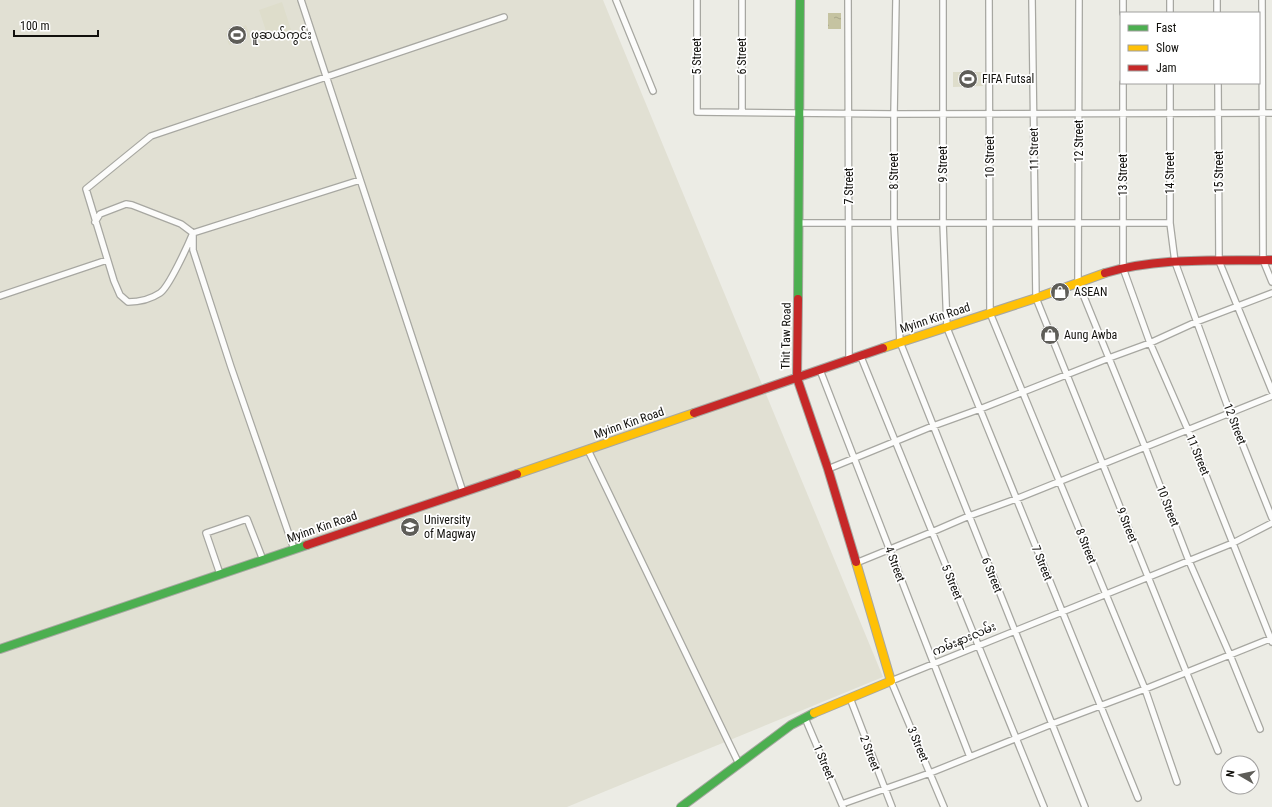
<svg xmlns="http://www.w3.org/2000/svg" width="1272" height="807" viewBox="0 0 1272 807" font-family="'Roboto Condensed','Noto Sans Myanmar',sans-serif">
	<style>
		.built { fill: #e1e0d3 }
		.pitch { fill: #deddcb }
		.water { fill: url(#water-ripples) }
		.lines { fill: none; stroke-linecap: round; stroke-linejoin: round }
		.street-casing { stroke: #a7a7a1; stroke-width: 8 }
		.fast-casing { stroke: #a7a7a1; stroke-width: 10 }
		.slow-casing { stroke: #a7a7a1; stroke-width: 10 }
		.jam-casing { stroke: #a7a7a1; stroke-width: 10 }
		.street { stroke: #fcfcfb; stroke-width: 5.5 }
		.fast { stroke: #4caf50; stroke-width: 8 }
		.slow { stroke: #ffc107; stroke-width: 8 }
		.jam { stroke: #c62828; stroke-width: 8 }
		.labels { text-anchor: middle; dominant-baseline: central; stroke-width: 3.5; stroke-linejoin: round; paint-order: stroke }
		.poi-label { font-size: 12px; fill: #11100c; stroke: #fff; text-anchor: start }
		.street-label { font-size: 12px; fill: #11100c; stroke: #fff }
	</style>
	<defs>
		<pattern id="water-ripples" width="26" height="14" patternUnits="userSpaceOnUse"><rect width="26" height="14" fill="#c5c3a1"/><path d="M2 4q2-2 4 0t4 0M15 11q2-2 4 0t4 0" fill="none" stroke="#a8a689"/></pattern>
	</defs>
	<rect width="100%" height="100%" fill="#ecece5"/>
	<!-- built -->
	<path class="built" d="M0 0H603L883 677 567 807H0Z"/>
	<!-- pitch -->
	<path class="pitch" d="M282 2 292 33 269 40 259 10Z
		M246 25 250 37 229 45 225 33Z
		M953 72H983V86L953 87Z"/>
	<!-- water -->
	<path class="water" d="M828 13H841V29H828Z"/>
	<g class="lines">
		<defs>
			<path id="street" d="M301 0 463 492
				M616 0 653 91
				M697 0V112L894 114 1272 113
				M848 0 849 360 861 357 1044 807
				M896 0 894 114V224L900 342 1085 807
				M943 0V223L947 328 1138 798
				M989 0 990 313 1145 689 1177 782
				M1032 0 1036 298 1218 751
				M1079 0 1078 282 1145 447 1189 561 1230 655 1260 729
				M1217 0V13
				M1262 0 1263 260 1272 282
				M1123 13V0
				M1170 13V0
				M1123 83V268L1150 343 1188 430 1272 642
				M1170 83V223L1175 262 1230 413 1272 518
				M1218 83 1219 261 1272 391
				M742 112V0
				M95 222 100 214 126 204 132 205 181 224 193 233C188 245 169 287 160 293 151 299 138 302 128 302L120 295 114 281 86 189 151 136 504 17
				M799 223H1170
				M0 296 107 260
				M820 370 970 757
				M588 450 739 764
				M828 469 933 426 980 409 1109 358 1150 343 1196 322 1272 293
				M294 549 231 367 193 250V233L360 180
				M856 563 932 532 969 516 1016 499 1272 396
				M220 574 206 533 247 519 263 560
				M850 698 892 807
				M805 718 843 807
				M842 804 930 773 1052 724 1145 689 1272 638
				M944 807 891 681 1233 543 1272 523"/>
			<path id="fast" d="M798 299 800 0
				M0 649 307 545
				M681 807 791 725 814 713"/>
			<path id="slow" d="M883 348 1036 298 1105 273
				M517 474 694 413
				M814 713 891 681 856 562"/>
			<path id="jam" d="M1105 273C1159 257 1216 261 1272 260
				M798 299 797 378 828 469 856 562
				M694 413 883 348
				M307 545 517 474"/>
		</defs>
		<!-- street casing -->
		<use href="#street" class="street-casing"/>
		<!-- fast casing -->
		<use href="#fast" class="fast-casing"/>
		<!-- slow casing -->
		<use href="#slow" class="slow-casing"/>
		<!-- jam casing -->
		<use href="#jam" class="jam-casing"/>
		<!-- street -->
		<use href="#street" class="street"/>
		<!-- fast -->
		<use href="#fast" class="fast"/>
		<!-- slow -->
		<use href="#slow" class="slow"/>
		<!-- jam -->
		<use href="#jam" class="jam"/>
	</g>
	<!-- icons -->
	<defs>
		<symbol id="stadium-disc" viewBox="-11 -11 22 22"><circle r="9.5" fill="#5e5d58" stroke="#fff"/><path d="M0-5a6.5 5 0 1 0 0 10a6.5 5 0 1 0 0-10ZM-3.5-1.8h7v3.6h-7Z" fill="#fff"/></symbol>
		<symbol id="shop-disc" viewBox="-11 -11 22 22"><circle r="9.5" fill="#5e5d58" stroke="#fff"/><path d="M-5-2.5h2.3a2.7 3.5 0 0 1 5.4 0H5L5.5 6h-11ZM-1.5-2.5h3a1.5 2.3 0 0 0-3 0Z" fill="#fff"/></symbol>
		<symbol id="university-disc" viewBox="-11 -11 22 22"><circle r="9.5" fill="#5e5d58" stroke="#fff"/><path d="M0-5L7-2L0 1L-7-2ZM-4 1L0 2.5L4 1V4Q0 6-4 4Z" fill="#fff"/></symbol>
	</defs>
	<g fill-rule="evenodd">
		<use href="#stadium-disc" x="226" y="24" width="22" height="22"/>
		<use href="#stadium-disc" x="957" y="68" width="22" height="22"/>
		<use href="#shop-disc" x="1049" y="281" width="22" height="22"/>
		<use href="#shop-disc" x="1039" y="324" width="22" height="22"/>
		<use href="#university-disc" x="399" y="516" width="22" height="22"/>
	</g>
	<g class="labels">
		<!-- poi labels -->
		<g class="poi-label">
			<text x="251" y="35">ဖူဆယ်ကွင်း</text>
			<text x="982" y="79">FIFA Futsal</text>
			<text x="1074" y="292">ASEAN</text>
			<text x="1064" y="335">Aung Awba</text>
			<text x="424" y="520">University<tspan x="424" dy="14">of Magway</tspan></text>
		</g>
		<!-- street labels -->
		<g class="street-label">
			<text transform="translate(697 56) rotate(-90)">5 Street</text>
			<text transform="translate(742 56) rotate(-90)">6 Street</text>
			<text transform="translate(1079 141) rotate(-90)">12 Street</text>
			<text transform="translate(1034 149) rotate(-91)">11 Street</text>
			<text transform="translate(990 157) rotate(-90)">10 Street</text>
			<text transform="translate(943 164) rotate(-90)">9 Street</text>
			<text transform="translate(894 171) rotate(-90)">8 Street</text>
			<text transform="translate(1219 172) rotate(-90)">15 Street</text>
			<text transform="translate(1170 173) rotate(-90)">14 Street</text>
			<text transform="translate(1123 175) rotate(-90)">13 Street</text>
			<text transform="translate(849 186) rotate(-90)">7 Street</text>
			<text transform="translate(935 318) rotate(-18)">Myinn Kin Road</text>
			<text transform="translate(786 336) rotate(-89)">Thit Taw Road</text>
			<text transform="translate(629 423) rotate(-19)">Myinn Kin Road</text>
			<text transform="translate(1235 424) rotate(69)">12 Street</text>
			<text transform="translate(1198 455) rotate(68)">11 Street</text>
			<text transform="translate(1168 506) rotate(69)">10 Street</text>
			<text transform="translate(1127 525) rotate(68)">9 Street</text>
			<text transform="translate(322 527) rotate(-19)">Myinn Kin Road</text>
			<text transform="translate(1086 546) rotate(68)">8 Street</text>
			<text transform="translate(1042 563) rotate(68)">7 Street</text>
			<text transform="translate(895 564) rotate(69)">4 Street</text>
			<text transform="translate(992 575) rotate(68)">6 Street</text>
			<text transform="translate(952 582) rotate(68)">5 Street</text>
			<text transform="translate(964 639) rotate(-23)">ကမ်းနားလမ်း</text>
			<text transform="translate(918 744) rotate(67)">3 Street</text>
			<text transform="translate(870 753) rotate(69)">2 Street</text>
			<text transform="translate(824 762) rotate(67)">1 Street</text>
		</g>
	</g>
	<!-- legend -->
	<rect x="1120" y="12" width="140" height="72" fill="#ffffff" stroke="#a09f9e"/>
	<rect x="1128" y="25" width="20" height="6" fill="#4caf50" stroke="#a09f9e"/>
	<text x="1156" y="32" font-size="12" fill="#11100c">Fast</text>
	<rect x="1128" y="45" width="20" height="6" fill="#ffc107" stroke="#a09f9e"/>
	<text x="1156" y="52" font-size="12" fill="#11100c">Slow</text>
	<rect x="1128" y="65" width="20" height="6" fill="#c62828" stroke="#a09f9e"/>
	<text x="1156" y="72" font-size="12" fill="#11100c">Jam</text>
	<!-- north arrow -->
	<g transform="translate(1240 775) rotate(279)"><circle r="19" fill="#ffffff" stroke="#a09f9e"/>
	<path d="M0-3L7 15L0 10L-7 15Z" fill="#5e5d58"/>
	<text y="-6" font-size="11" font-weight="bold" text-anchor="middle" fill="#11100c">N</text>
	</g>
	<!-- scale -->
	<path d="M14 30v6h84v-6" fill="none" stroke="#11100c" stroke-width="2"/>
	<text x="20" y="30" font-size="12" fill="#11100c" stroke="#ffffff" stroke-width="3" paint-order="stroke">100 m</text>
</svg>
